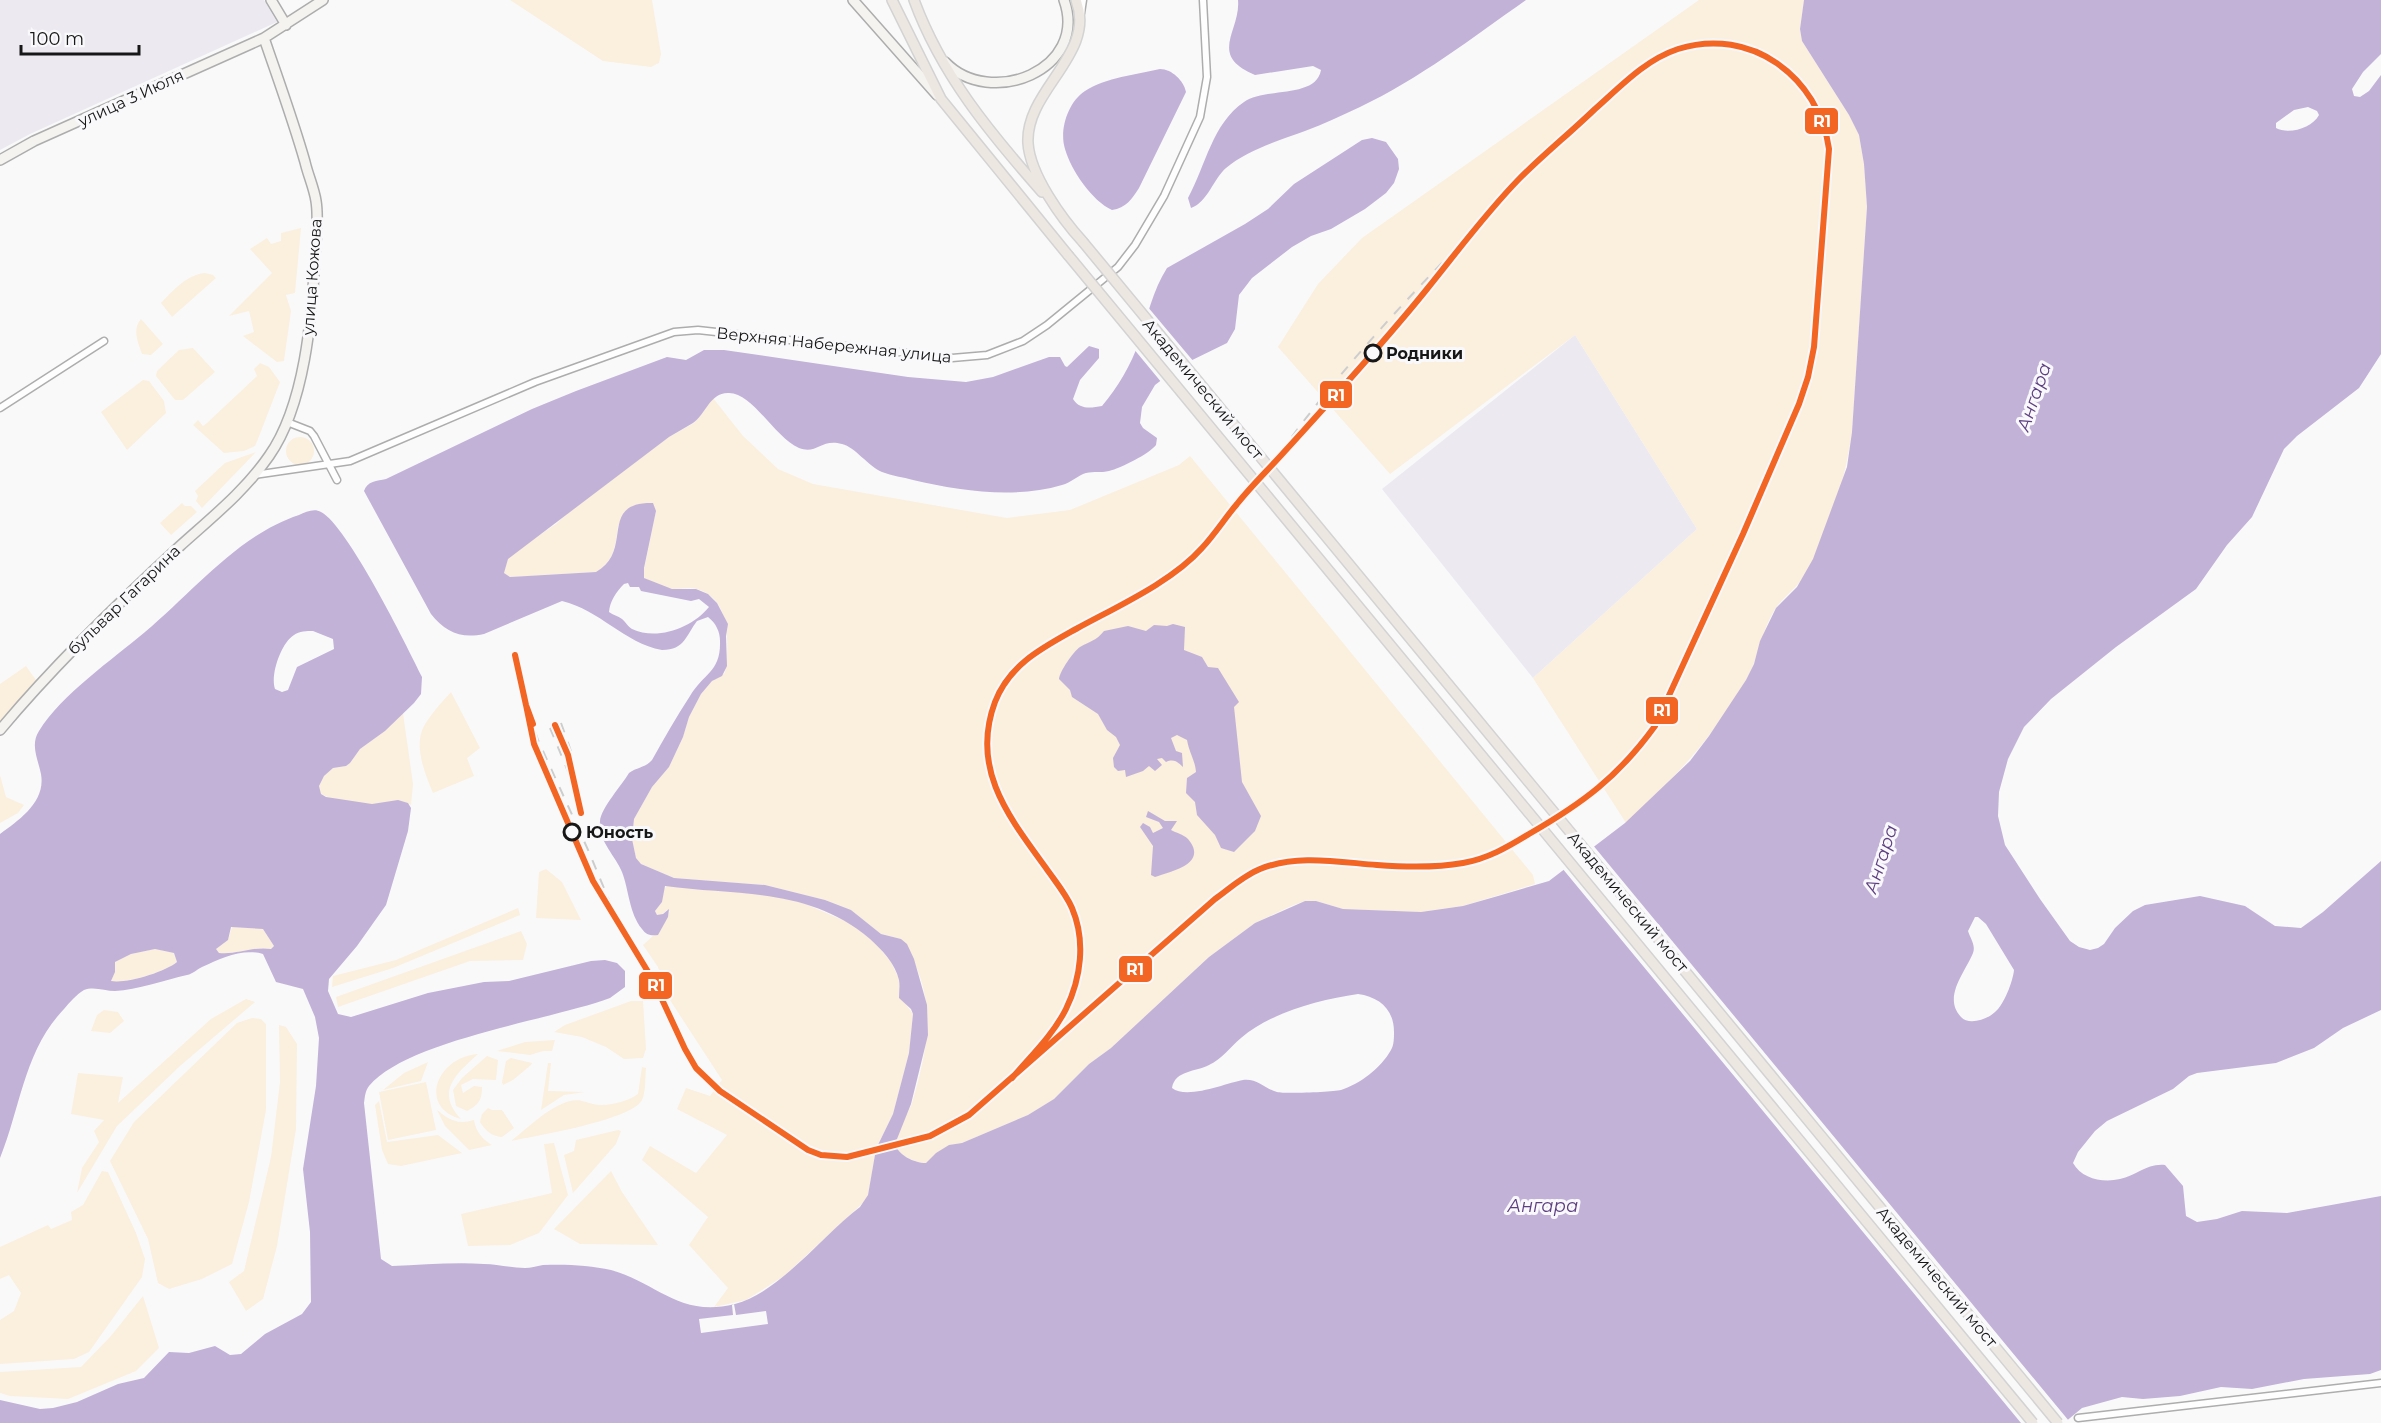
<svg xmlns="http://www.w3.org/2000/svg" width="2381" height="1423" viewBox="0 0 2381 1423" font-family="Montserrat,sans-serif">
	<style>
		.built { fill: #eceaf0 }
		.green { fill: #fbefde }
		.water { fill: #c2b2d8; fill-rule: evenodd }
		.pier { fill: #f9f9fa }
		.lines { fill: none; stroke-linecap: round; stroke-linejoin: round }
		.street-casing { stroke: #adadae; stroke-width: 9 }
		.secondary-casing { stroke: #adadae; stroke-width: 12 }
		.primary-casing { stroke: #d3d3d4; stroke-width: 12 }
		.street { stroke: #fefefe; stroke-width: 6 }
		.secondary { stroke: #f5f3ef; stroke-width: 9 }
		.primary { stroke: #ece8e1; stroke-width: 9 }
		.rail { stroke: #cdcdce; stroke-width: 2; stroke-dasharray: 10 10; stroke-linecap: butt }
		.primary-bridge-casing { stroke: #d3d3d4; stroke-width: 12; stroke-linecap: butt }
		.primary-bridge { stroke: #ece8e1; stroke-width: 9 }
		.rail-1-casing { stroke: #f9f8fb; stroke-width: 10 }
		.rail-1 { stroke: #f26522; stroke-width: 6 }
		.stop-dot { fill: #f9f8fb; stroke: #171718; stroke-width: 3 }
		.labels { text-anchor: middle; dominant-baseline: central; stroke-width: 6; stroke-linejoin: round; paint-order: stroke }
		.street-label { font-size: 16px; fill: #171718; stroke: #f9f8fb }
		.stop-label { font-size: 16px; font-weight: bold; fill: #171718; stroke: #f9f8fb; text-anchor: start }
		.water-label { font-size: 18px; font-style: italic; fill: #5d3e82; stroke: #f9f8fb }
		.line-badge { stroke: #f9f8fb; stroke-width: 2 }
		.badge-label { font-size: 16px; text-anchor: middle; font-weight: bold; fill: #fff }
	</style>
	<rect width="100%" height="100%" fill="#f9f9fa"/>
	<!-- built -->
	<path class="built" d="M0 0H264L277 22 30 134 0 150Z
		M1575 335 1697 529 1533 678 1382 489Z"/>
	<!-- green -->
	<path class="green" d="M510 0H652L661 54 659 63 651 67 603 61Z
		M1699 0H1804L1800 29 1802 41 1849 115 1859 135 1864 164 1867 207 1852 432C1845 479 1830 534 1805 575 1797 588 1784 596 1775 609 1761 631 1759 658 1746 680 1715 736 1672 781 1626 823L1533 678 1697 529 1575 335 1390 474 1278 347 1318 284 1362 238Z
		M301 228 295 293 286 295 291 311 284 361 277 362 243 336 254 332 249 311 229 316 272 273 250 249 267 238 271 244 281 241V233Z
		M205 273 213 275 216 278 172 317 161 303C174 290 186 275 205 273Z
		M141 319 163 344 151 355 142 354C138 343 132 329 141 319Z
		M193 348 215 372 183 400H175L156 376 157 371 179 350Z
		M260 363 269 367 280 382 258 439 255 446 244 451 224 453 193 425 198 420 203 426 207 423 257 376 254 369Z
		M143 380 149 381 164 401 166 413 127 450 101 412Z
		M713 398 743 436 778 469 813 484 1007 518 1070 510 1179 465 1190 456 1533 875 1535 884 1463 906 1421 912 1343 909 1316 901H1305L1291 906 1255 923 1209 957 1111 1048 1089 1064 1054 1099 1028 1115 962 1143C940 1146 941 1153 926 1163 917 1163 898 1156 896 1146 894 1132 908 1115 912 1103 930 1043 938 994 901 939L881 934 851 910 825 900 765 885 674 878 641 864 636 858 632 839 634 819 652 787 669 767 683 737 689 717 701 694 712 681 725 673C729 645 732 599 697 589 690 587 682 589 674 589 665 588 652 582 644 578V569L656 511 618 525C616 545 614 562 596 572L510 577 504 573 508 558 517 550 556 524 572 509 669 437 694 423 702 414Z
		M286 451a14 14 0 1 1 28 0a14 14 0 1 1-28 0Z
		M256 452 202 508 196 501 198 496 195 491 225 463Z
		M182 503 185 506H191L197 512 171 535 160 523Z
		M26 666 36 680 0 721V684Z
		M451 692 480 748 467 758 474 776 433 793C426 776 416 752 421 734 424 721 442 702 451 692Z
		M403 713 413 784 411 805C400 798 386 803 373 804 361 804 332 800 321 794L319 786 324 776 333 768 346 766 350 763 360 749 385 731Z
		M0 775 6 797 24 805 18 813 0 823Z
		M546 869 562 882 581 920 536 918 539 872Z
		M668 885 749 892 796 900 852 924 877 945 891 962 899 979V995L913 1014 909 1053 893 1114 876 1149 868 1195 865 1201 784 1276 746 1300 714 1307 728 1288 689 1245 708 1217 642 1160 650 1146 696 1173 727 1135 677 1109 686 1088 710 1096 722 1080 666 994 658 967 643 945 654 935H658L670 911 667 910 661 915H657L655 911 662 902 664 889Z
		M518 908 520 915 393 968 332 987 333 976 396 960Z
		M232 927 263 929 274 946 271 949C253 946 237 955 219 953L216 949 228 940Z
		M521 931 527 944 523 960 470 961 338 1007 336 997Z
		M155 949 174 953 177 962C165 972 125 984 111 981L115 971V962L131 954Z
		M246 999 255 1002 180 1066 117 1126 77 1193 82 1168 99 1142 94 1131 104 1120 71 1114 78 1073 123 1077 118 1103 211 1019Z
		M631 1001H643L646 1049 643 1058 624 1059 606 1047 582 1037 554 1032 565 1025Z
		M104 1010 118 1012 124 1021 110 1033 91 1031 97 1015Z
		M252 1018 261 1019 266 1024V1110L249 1202 232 1264 202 1279 169 1289 158 1283 148 1239 110 1161 134 1122 237 1023Z
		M279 1025 286 1027 297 1044 296 1129 277 1246 263 1299 246 1311 229 1282 244 1271 271 1157 280 1082Z
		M555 1040 552 1051H543L530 1055 497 1051 525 1042Z
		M478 1054C456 1074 435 1092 461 1119 418 1108 436 1057 478 1054Z
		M487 1056 498 1060 496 1080 473 1079 461 1085 463 1093 474 1086 482 1087C482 1101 478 1105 467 1111L456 1106 453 1090 462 1078Z
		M511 1058 532 1063 531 1065 513 1080 503 1085 502 1082 506 1061Z
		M428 1062 421 1081 383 1090 404 1073Z
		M548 1063H551L548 1091 585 1092 564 1095 541 1110Z
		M642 1067 646 1068C645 1077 646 1092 642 1100 632 1120 535 1136 511 1141 528 1128 548 1107 570 1101 579 1099 584 1102 593 1104 607 1107 627 1102 638 1094Z
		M426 1082 436 1130 388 1140 379 1092Z
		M379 1101 387 1142 438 1135 462 1153 401 1166 388 1164 382 1150 375 1105Z
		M488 1108 492 1110H502L514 1128 502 1137C491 1136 486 1131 480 1122L482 1114Z
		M437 1110C449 1120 458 1125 474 1120 476 1132 482 1139 492 1145L469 1150 445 1126Z
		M618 1130 621 1131 616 1144 573 1193 564 1155 574 1151 576 1140Z
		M554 1143 568 1195 539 1233 510 1245 468 1246 461 1214 552 1193 544 1144Z
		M102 1171 108 1172 136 1233 145 1259 142 1277 89 1352 74 1359 0 1364V1320L14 1311 21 1293 9 1275 0 1279V1247L48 1225 51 1229 72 1220 71 1212 83 1205Z
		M611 1171 622 1192 658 1245 580 1244 554 1229Z
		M143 1296 159 1348 136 1371 68 1399 10 1396 0 1393V1372L81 1367 110 1337Z"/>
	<!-- water -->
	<path class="water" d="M1238 0H1526C1472 38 1419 79 1360 107 1342 115 1324 124 1305 131 1280 140 1247 150 1226 168 1214 178 1207 203 1191 208L1188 198C1206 165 1212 124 1244 102 1264 87 1316 99 1321 70L1313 66 1255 75C1207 55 1241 31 1238 0Z
		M1804 0H2381V54L2363 72 2352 89 2354 96 2360 97 2369 91 2381 75V354L2359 388 2297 436 2284 449 2252 517 2227 545 2196 589 2116 647 2051 699 2024 727 2008 759 1999 792 1998 816 2005 845 2040 899 2070 941 2079 947 2090 950 2098 948 2104 944 2115 928 2133 911 2145 905 2200 896 2245 906 2275 926 2301 928 2323 912 2381 861V1010L2343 1028 2314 1048 2276 1063 2197 1073 2189 1076 2173 1089 2107 1121 2095 1131 2078 1152 2073 1163C2082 1179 2103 1183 2120 1179 2136 1176 2147 1163 2165 1165L2183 1186 2186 1216 2197 1222 2217 1219 2242 1211 2287 1213 2381 1196V1370L2370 1374 2304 1379 2252 1389 2221 1387 2180 1396 2143 1399 2122 1397 2082 1408 2064 1423H0V1400L40 1409 53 1408 77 1402 118 1384 144 1378 169 1352 189 1353 215 1346 230 1355 241 1354 265 1334 302 1314 311 1302 310 1232 303 1169 316 1086 319 1038 315 1017 303 989 276 982 263 954C243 948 221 958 202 967 197 969 193 974 187 975 165 980 137 990 115 991 105 991 94 986 84 990 77 994 69 1003 64 1009 24 1051 21 1106 0 1158V834C19 820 46 802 41 774 38 759 30 745 39 731 62 694 112 660 145 632 194 591 238 535 299 515 306 512 314 508 321 512 347 525 407 646 422 677L421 694 414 703 385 731 360 749 350 763 346 766 333 768 324 776 319 786 321 794 326 797 372 804 398 800 408 803 411 808 408 831 386 905 357 946 329 979 328 991 338 1014 351 1017 428 993 484 982 509 981 591 961 605 960 617 963 625 971V987L610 998C551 1020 407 1040 369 1086 365 1091 365 1097 364 1103L381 1259 392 1266C422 1265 454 1262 484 1264 497 1264 511 1268 525 1268 531 1268 536 1266 543 1265 564 1264 590 1265 611 1270 658 1283 679 1318 735 1304 779 1293 824 1234 860 1207L868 1195 876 1149 893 1114 909 1053 913 1014 911 1009 899 998C899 992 900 986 899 980 895 963 882 950 870 939 809 887 738 896 665 886L662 902 655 911 657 915 663 914 669 909 668 917 658 935C651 936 646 935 642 929 629 913 629 890 622 872 615 855 598 841 600 821 601 808 622 785 629 773 637 767 645 768 652 760 664 739 676 717 690 696 704 673 721 672 720 641 720 632 716 623 708 617L697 621C686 635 685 650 662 650 624 643 600 610 562 601L484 634C461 639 445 632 431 614L364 491C367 481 377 481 386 479L532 409 576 391 667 357 686 360 704 350H724L908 377 966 382 993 377 1049 357H1060L1065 366 1067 367 1089 346 1099 349V358L1080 380 1073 399C1080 410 1091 408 1102 406 1118 387 1131 365 1139 342 1147 317 1153 290 1167 268L1245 224 1268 209 1294 184 1362 140 1372 138 1386 142 1398 159 1399 169 1394 183 1386 193 1365 209 1331 229 1311 236 1292 247 1252 278 1239 295 1235 329 1227 343 1180 366 1155 385 1142 407 1140 423 1143 428 1157 438 1156 445C1149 454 1121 468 1109 471 1101 473 1094 471 1086 473 1078 475 1071 483 1062 485 1015 499 960 491 913 480 903 477 892 476 882 472 868 466 855 447 842 444 821 438 817 455 799 448 775 438 753 393 729 393 710 392 706 414 693 423 685 428 677 432 669 437L508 559 504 573 510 577 596 572C635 550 597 502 653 503L656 511 644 568V578L672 589H696L708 594 717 603 728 624 726 636 727 666 722 676 712 681 701 694 689 717 683 737 669 767 652 787 634 819 632 839 636 858 641 864 674 878 765 885 825 900 851 910 881 934 901 939 907 944 914 959 927 1005 928 1035 911 1104 895 1144C898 1155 914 1163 926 1163L936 1153 949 1145 962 1143 1028 1115 1054 1099 1089 1064 1111 1048 1209 957 1255 923 1305 901H1316L1343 909 1421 912 1463 906 1498 896 1549 881 1625 823 1690 761 1709 736 1746 680 1754 664 1760 641 1776 608 1797 587 1813 559 1847 467 1852 432 1867 207 1864 164 1859 135 1849 115 1802 41 1800 29ZM2308 107 2317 111 2319 115C2312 128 2289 135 2276 128V123L2294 110ZM628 583 630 587H639L641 591 691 601 699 599 709 607C692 628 657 641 632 629 627 626 626 622 622 619 618 616 613 615 609 612 610 601 616 592 624 584ZM313 631 333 639 334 649 297 667 288 690 282 692 275 689C270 675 281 643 294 635 299 631 307 631 313 631ZM1975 917H1978L1986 924 2014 970C2013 981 2004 1005 1995 1012 1988 1019 1969 1026 1961 1017 1942 997 1966 971 1973 953 1976 945 1970 938 1968 931ZM231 927 263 929 274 946 271 949C253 946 237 955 219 953L216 949 228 940ZM155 949 174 953 177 962C165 972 126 984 111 981L115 972V962L131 954ZM1358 994C1379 997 1394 1009 1394 1032 1394 1038 1394 1045 1391 1050 1381 1068 1360 1084 1341 1090 1332 1092 1285 1094 1277 1092 1265 1089 1257 1078 1243 1080 1226 1083 1187 1100 1172 1088 1175 1070 1196 1072 1209 1065 1222 1059 1230 1047 1241 1038 1272 1012 1318 1000 1358 994Z
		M1160 69C1172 69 1184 81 1186 92L1139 188C1132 199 1126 208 1112 210 1092 201 1071 170 1065 149 1059 130 1068 102 1085 91 1107 77 1135 75 1160 69Z
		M1173 624 1185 627 1184 650 1202 657 1208 667 1218 668 1239 702 1234 707 1242 782 1261 816 1255 831 1234 852 1221 848 1215 835 1197 815 1195 802 1186 793 1187 778 1196 772C1195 760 1189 752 1187 740L1177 735 1171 738 1176 751 1182 753 1183 767C1177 761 1173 759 1166 762L1162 758 1157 759 1162 765 1155 771 1149 766 1143 771 1126 777 1125 770 1118 771 1114 767 1113 758 1120 745 1116 737 1107 730 1098 714 1072 697 1070 690 1059 679C1060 671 1073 652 1080 647 1090 641 1096 641 1104 631L1128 626 1146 631 1154 625 1167 626Z
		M1148 811 1165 821H1177L1171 830C1176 833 1183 834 1188 839 1209 864 1171 871 1155 877L1151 875 1153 846 1140 827 1143 823 1150 827 1153 833 1163 828 1159 822 1146 817Z"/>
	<!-- pier -->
	<path class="pier" d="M1147 306 1194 362 1181 368 1162 383 1133 348Z
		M1592 844 2069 1421 2068 1423H2021L1562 868Z
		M734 1304 736 1315 766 1311 768 1324 701 1333 699 1319 733 1315 732 1305Z"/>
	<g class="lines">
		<defs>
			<path id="street" d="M1081 13 1083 0
				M0 408 104 341
				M287 422 310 431 314 436 337 480
				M254 475 350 461 535 382 674 332 698 330 952 358 987 355 1023 341 1047 325 1118 267 1135 245 1164 196 1200 117 1207 77 1203 0
				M2078 1418 2381 1383"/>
			<path id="secondary" d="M271 0 286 25
				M853 0 937 95
				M945 62C990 109 1089 70 1064 0
				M0 160 34 141 264 38 323 0
				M0 730C55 664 117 604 180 546 211 518 245 491 269 456 305 405 312 317 315 256 316 238 319 219 316 201 314 188 308 175 305 162 293 120 278 79 264 38"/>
			<path id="primary" d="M892 0 941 99 1068 255
				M914 0C941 74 990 133 1042 192
				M1076 0C1097 54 1025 90 1028 143 1030 175 1062 219 1083 242"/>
		</defs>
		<!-- street casing -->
		<use href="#street" class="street-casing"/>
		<!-- secondary casing -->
		<use href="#secondary" class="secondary-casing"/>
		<!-- primary casing -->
		<use href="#primary" class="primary-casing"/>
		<!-- street -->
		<use href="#street" class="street"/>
		<!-- secondary -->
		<use href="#secondary" class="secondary"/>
		<!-- primary -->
		<use href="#primary" class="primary"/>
		<!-- rail -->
		<path class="rail" d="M1282 454 1283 449C1337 374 1400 306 1464 240
			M515 655 526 705 538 740 589 852 616 917
			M561 723 572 754 574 776
			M550 728 569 774 583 820"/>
		<defs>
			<path id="primary-bridge" d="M1083 242 2058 1423
				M1068 255 2033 1423"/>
		</defs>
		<!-- primary-bridge casing -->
		<use href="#primary-bridge" class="primary-bridge-casing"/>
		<!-- primary-bridge -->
		<use href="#primary-bridge" class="primary-bridge"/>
		<defs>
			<path id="rail-1" d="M515 655 526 705 533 724
				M526 705 534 744 593 881 653 980 685 1049 696 1068 720 1091 808 1150 821 1155 847 1157 930 1136 969 1115 1215 899C1229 889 1243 876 1260 869 1297 854 1338 862 1377 865 1404 867 1435 868 1463 863 1487 859 1508 847 1529 834 1583 803 1618 777 1655 726L1743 534 1799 404 1808 377 1814 347 1829 149C1819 77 1751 26 1678 49 1645 60 1621 86 1595 109 1570 133 1543 155 1519 179 1485 214 1457 252 1427 289 1382 345 1333 398 1285 451 1269 469 1252 485 1237 504 1225 518 1215 534 1202 548 1172 582 1116 607 1076 629 1042 648 1010 664 995 702 970 769 1009 817 1046 868 1055 881 1066 894 1072 908 1086 941 1081 978 1066 1009 1053 1035 1031 1056 1012 1078
				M555 725 568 755 581 813"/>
		</defs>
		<!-- rail-1 casing -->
		<use href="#rail-1" class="rail-1-casing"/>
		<!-- rail-1 -->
		<use href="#rail-1" class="rail-1"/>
	</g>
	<!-- markers -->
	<g class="stop-dot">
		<circle cx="1373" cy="353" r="8"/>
		<circle cx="572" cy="832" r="8"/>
	</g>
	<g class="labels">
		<!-- street labels -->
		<g class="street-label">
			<text transform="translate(131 98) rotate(-25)">улица 3 Июля</text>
			<text transform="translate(312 277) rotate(-86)">улица Кожова</text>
			<text transform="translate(834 345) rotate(6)">Верхняя Набережная улица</text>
			<text transform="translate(1203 389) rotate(50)">Академический мост</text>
			<text transform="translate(124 600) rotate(-44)">бульвар Гагарина</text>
			<text transform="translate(1628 902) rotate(50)">Академический мост</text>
			<text transform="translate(1937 1277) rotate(50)">Академический мост</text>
		</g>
		<!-- stop labels -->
		<g class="stop-label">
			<text x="1386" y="353">Родники</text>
			<text x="586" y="832">Юность</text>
		</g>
		<!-- water labels -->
		<g class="water-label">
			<text transform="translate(2034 397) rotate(-71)">Ангара</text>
			<text transform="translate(1881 859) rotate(-72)">Ангара</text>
			<text x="1543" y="1206">Ангара</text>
		</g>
	</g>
	<g class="line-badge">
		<rect x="1804" y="107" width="35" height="28" rx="6" fill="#f26522"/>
		<rect x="1319" y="380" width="34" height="29" rx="6" fill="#f26522"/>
		<rect x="1645" y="696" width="34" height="29" rx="6" fill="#f26522"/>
		<rect x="1118" y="955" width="35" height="28" rx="6" fill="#f26522"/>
		<rect x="638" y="971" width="35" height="29" rx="6" fill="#f26522"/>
	</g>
	<g class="badge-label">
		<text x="1822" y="127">R1</text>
		<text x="1336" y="401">R1</text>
		<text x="1662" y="716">R1</text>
		<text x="1135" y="975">R1</text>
		<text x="656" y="991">R1</text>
	</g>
	<!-- scale -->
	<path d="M21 45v9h118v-9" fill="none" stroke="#171718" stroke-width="3"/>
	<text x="30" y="45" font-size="18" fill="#171718" stroke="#f9f8fb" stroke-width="4.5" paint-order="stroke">100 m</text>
</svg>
